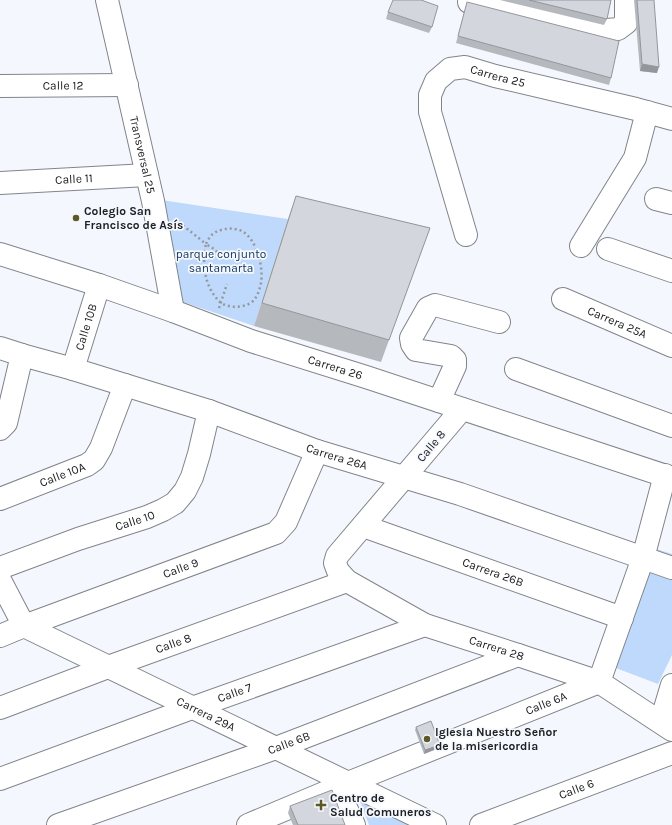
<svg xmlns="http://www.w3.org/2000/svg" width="672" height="825" viewBox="0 0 672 825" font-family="Karla,sans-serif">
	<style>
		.green { fill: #bed9fb }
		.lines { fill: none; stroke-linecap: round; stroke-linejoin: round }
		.minor-casing { stroke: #81858a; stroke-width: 24 }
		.path { stroke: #95989c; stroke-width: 2.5; stroke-dasharray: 2 3; stroke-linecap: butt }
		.minor { stroke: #fff; stroke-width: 22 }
		.wall { fill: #b5b9be }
		.shaded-wall { fill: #94969b }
		.building { fill: #d3d7dd; stroke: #94969b }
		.poi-dot { fill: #5d5825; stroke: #f4f8fe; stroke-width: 1.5 }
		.labels { text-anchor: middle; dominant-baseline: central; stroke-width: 3.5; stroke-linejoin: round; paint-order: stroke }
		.street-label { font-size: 12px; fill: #202123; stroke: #f4f8fe }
		.poi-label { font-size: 12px; font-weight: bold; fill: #202123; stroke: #f4f8fe; text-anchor: start }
		.park-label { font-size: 12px; fill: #10335a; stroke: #f4f8fe }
	</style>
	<rect width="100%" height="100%" fill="#f4f8fe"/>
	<!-- green -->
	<path class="green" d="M148 198 288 219 254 326 171 298Z
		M644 545 672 554V655L658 684 608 665Z
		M358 796 419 825H369Z"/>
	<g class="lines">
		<defs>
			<g id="minor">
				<path id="s1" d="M107 0 153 201 173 311"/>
				<path d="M469 2 607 30 618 29 626 23V0"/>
				<path id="s2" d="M0 86 127 85"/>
				<path id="s3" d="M0 183 147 175"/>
				<path d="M656 199 672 203"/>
				<path id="s4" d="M466 235 430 112V95L436 81 450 69 465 67 495 76 636 109 672 119"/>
				<path d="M581 246 635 158 647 112"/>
				<path d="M608 249 672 271"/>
				<path id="s5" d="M0 254 99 285 173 311 251 341 366 377 672 478"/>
				<path id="s6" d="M563 299 672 346"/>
				<path id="s7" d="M0 348 22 355 73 369 209 411 317 451 460 494 672 568"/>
				<path id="s8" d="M73 369 99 285"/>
				<path d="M516 369 672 426"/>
				<path d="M439 401 455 366V360L451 356 416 350 412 344 411 338 428 308 435 305 499 322"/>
				<path id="s9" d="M462 409 337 556 335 563 338 571 347 581 425 625 518 655 599 682 672 730"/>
				<path d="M0 429 6 423 22 355"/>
				<path id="s10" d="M0 499 87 465 94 460 101 448 125 385"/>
				<path id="s11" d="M363 526 622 618"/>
				<path id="s12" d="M0 568 78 539 147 517 163 510 175 503 185 491 192 477 199 454 209 411"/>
				<path id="s13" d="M0 580 24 626 435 825"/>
				<path id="s14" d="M0 636 24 626 276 533 286 522 317 451"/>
				<path id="s15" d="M0 708 108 667 347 581"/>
				<path d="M661 722 672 685"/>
				<path id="s16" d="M0 779 192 708 425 625"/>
				<path d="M337 788 354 825"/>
				<path id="s17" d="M58 825 276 748 518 655"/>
				<path id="s18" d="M248 825 348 783 599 682 643 558 665 475"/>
				<path id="s19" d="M481 825 672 753"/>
			</g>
		</defs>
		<!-- minor casing -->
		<use href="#minor" class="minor-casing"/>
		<!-- path -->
		<path class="path" d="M175 219 206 244C209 237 213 232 221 230 228 228 235 228 242 231 258 240 266 274 259 290 258 294 256 298 253 301 245 309 224 309 217 299 204 284 202 262 206 244L214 249 220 255
			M219 308 227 284"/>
		<!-- minor -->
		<use href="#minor" class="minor"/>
	</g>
	<!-- wall -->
	<path class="wall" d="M500 0H611L607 19 604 25Z
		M634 0H654L657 73 640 71Z
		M467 2 611 78 609 85 456 43 465 9Z
		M388 12 432 27 429 33 386 19Z
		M296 196 430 228 381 362 254 326 288 219Z
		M416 727 440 745 439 748 424 754 415 730Z
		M290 806 345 825H293L288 813Z"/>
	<!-- shaded-wall -->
	<path class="shaded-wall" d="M642 64 659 67 657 73 640 71Z
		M440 745 439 748 424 754 425 750Z"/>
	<!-- building -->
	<path class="building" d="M393 0H421L438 6 432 27 388 12Z
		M529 0H611L607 19Z
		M637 0H654L659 67 642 64Z
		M467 2 619 41 611 78 458 36Z
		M296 196 430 228 389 340 262 303Z
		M431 721 440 745 425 750 416 727Z
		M332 790 345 825H298L290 806Z"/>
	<!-- markers -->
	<g class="poi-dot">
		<circle cx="76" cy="218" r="4"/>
		<circle cx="427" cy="739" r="4"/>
		<path d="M319 799h4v4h4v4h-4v4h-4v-4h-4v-4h4z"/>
	</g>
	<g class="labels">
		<!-- street labels -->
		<g class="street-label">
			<text stroke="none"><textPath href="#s4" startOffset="228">Carrera 25</textPath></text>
			<text stroke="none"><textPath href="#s2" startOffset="63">Calle 12</textPath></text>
			<text stroke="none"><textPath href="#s1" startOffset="159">Transversal 25</textPath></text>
			<text stroke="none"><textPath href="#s3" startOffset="74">Calle 11</textPath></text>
			<text stroke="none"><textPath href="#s6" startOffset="59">Carrera 25A</textPath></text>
			<text stroke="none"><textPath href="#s8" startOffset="44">Calle 10B</textPath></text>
			<text stroke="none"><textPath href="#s5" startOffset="354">Carrera 26</textPath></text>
			<text transform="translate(431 446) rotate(-50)">Calle 8</text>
			<text stroke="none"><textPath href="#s7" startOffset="354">Carrera 26A</textPath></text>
			<text stroke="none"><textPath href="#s10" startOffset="67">Calle 10A</textPath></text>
			<text stroke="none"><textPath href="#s12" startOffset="143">Calle 10</textPath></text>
			<text stroke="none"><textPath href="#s14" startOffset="193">Calle 9</textPath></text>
			<text stroke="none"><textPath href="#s11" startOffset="138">Carrera 26B</textPath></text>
			<text stroke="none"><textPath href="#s15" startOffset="185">Calle 8</textPath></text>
			<text stroke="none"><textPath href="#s9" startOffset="387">Carrera 28</textPath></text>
			<text stroke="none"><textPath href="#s16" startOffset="250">Calle 7</textPath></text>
			<text stroke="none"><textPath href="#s18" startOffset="322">Calle 6A</textPath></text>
			<text stroke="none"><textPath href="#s13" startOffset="254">Carrera 29A</textPath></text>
			<text stroke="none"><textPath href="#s17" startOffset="245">Calle 6B</textPath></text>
			<text stroke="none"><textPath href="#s19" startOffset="102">Calle 6</textPath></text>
		</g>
		<!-- poi labels -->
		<g class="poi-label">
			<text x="84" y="211">Colegio San<tspan x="84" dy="14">Francisco de Asís</tspan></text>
			<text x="435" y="732">Iglesia Nuestro Señor<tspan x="435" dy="14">de la misericordia</tspan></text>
			<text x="330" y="798">Centro de<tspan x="330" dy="14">Salud Comuneros</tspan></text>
		</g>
		<!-- park labels -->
		<g class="park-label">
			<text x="221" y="254">parque conjunto<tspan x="221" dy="14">santamarta</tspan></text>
		</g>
	</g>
</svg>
